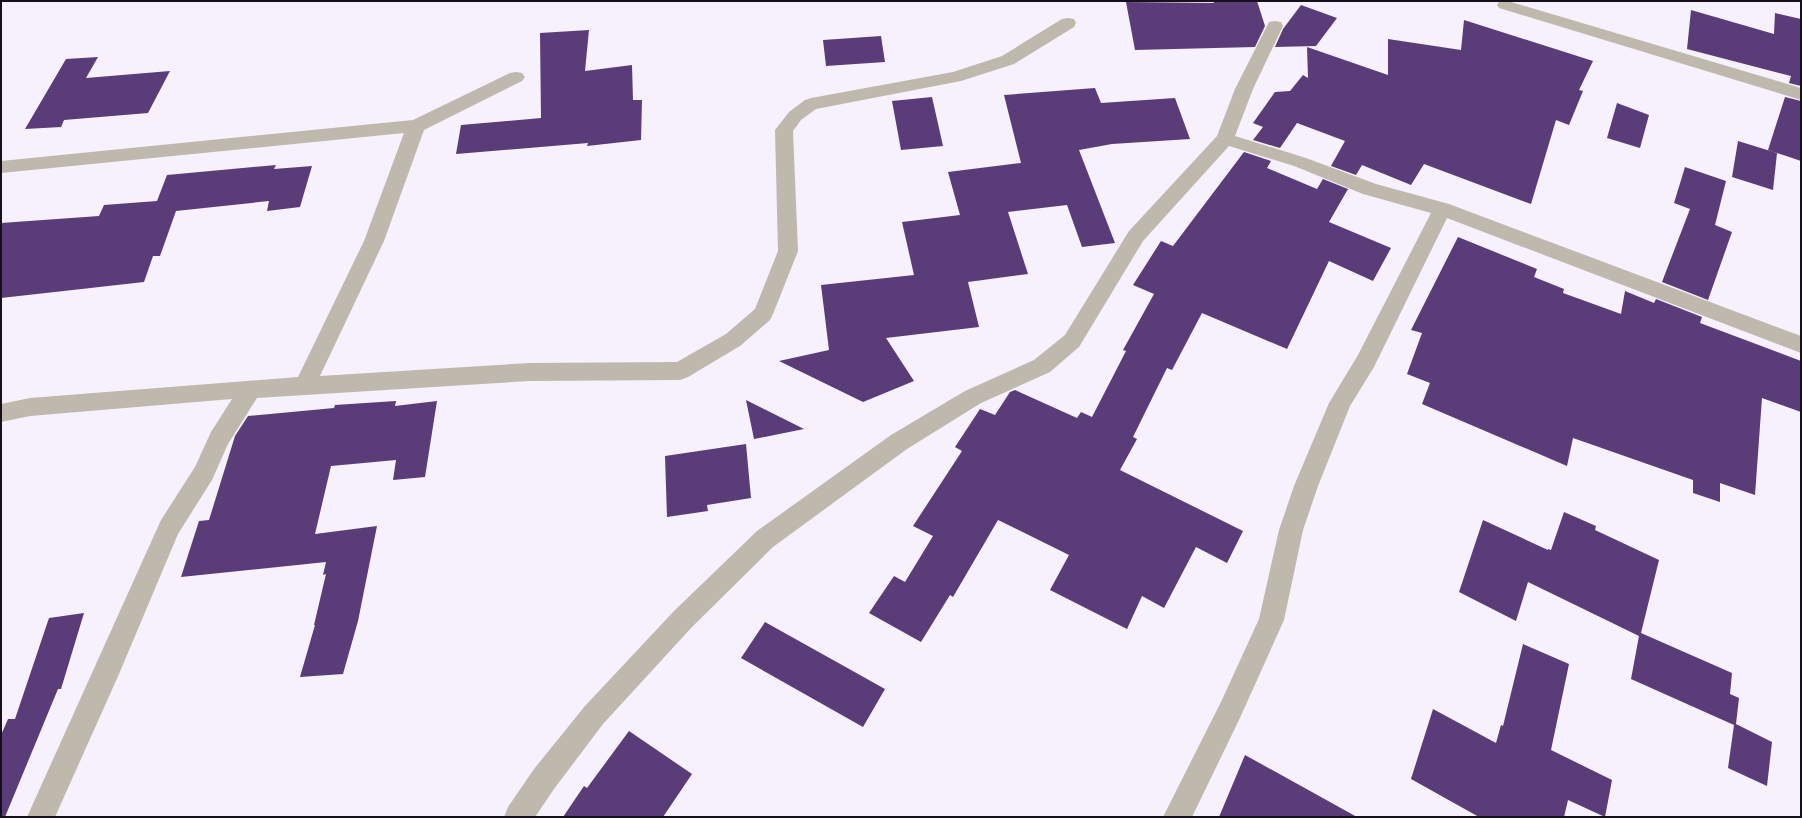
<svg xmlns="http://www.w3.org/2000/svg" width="1802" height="818" viewBox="0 0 1802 818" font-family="Raleway,sans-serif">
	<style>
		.building { fill: #5a3c79 }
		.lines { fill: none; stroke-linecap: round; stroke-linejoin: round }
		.minor { fill: #bfb8ac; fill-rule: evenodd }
	</style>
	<rect width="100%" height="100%" fill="#f6f1fd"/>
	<!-- building -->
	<path class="building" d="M1213 1H1257L1265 26 1255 47 1135 50 1126 2 1214 3Z
		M1301 5 1337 18 1316 46 1275 47 1283 29Z
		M1691 10 1774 34 1775 13 1801 19V86L1789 83 1791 76 1687 49Z
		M1464 20 1593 61 1579 90 1583 91 1569 125 1556 120 1531 204 1424 164 1411 185 1362 165 1356 175 1331 166 1345 141 1297 123 1280 148 1253 140 1263 127 1253 123 1275 92 1290 91 1303 75 1308 78 1307 47 1388 75V39L1461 50Z
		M589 30 585 71 632 65 633 100H642L641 140 587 146 588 143 456 154 461 125 541 118 540 33Z
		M881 36 885 62 826 66 823 40Z
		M98 57 86 78 170 71 148 113 64 120 61 127 25 129 66 59Z
		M1095 88 1101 103 1175 98 1190 139 1112 144 1079 150 1115 243 1082 247 1067 205 1008 212 1028 274 968 282 979 327 886 338 914 381 863 402 779 361 829 350 821 285 914 275 902 222 960 215 948 172 1021 163 1004 95Z
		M932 97 943 146 901 150 892 101Z
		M1785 97 1801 101V161L1768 150Z
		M1617 103 1649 115 1640 148 1607 138Z
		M1738 141 1777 153 1773 190 1732 177Z
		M1244 152 1271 161 1267 168 1317 189 1323 179 1348 189 1329 222 1391 248 1373 281 1329 261 1287 349 1202 313 1172 370 1167 368 1133 437 1137 439 1120 470 1243 531 1227 563 1196 547 1164 608 1142 596 1127 629 1050 590 1069 555 998 520 953 597 950 595 921 642 869 613 894 576 905 582 933 536 913 526 962 451 955 447 980 409 995 415 1010 392 1015 390 1077 418 1081 412 1092 417 1126 351 1123 350 1154 294 1133 285 1161 241 1173 246Z
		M276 165 274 169 312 166 300 207 267 211 269 201 176 211 160 256H153L144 282 1 298V223L99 216 104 205 157 201 167 175Z
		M1685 167 1726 181 1715 225 1732 232 1708 300 1662 282 1690 209 1674 203Z
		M1458 237 1537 269 1534 277 1564 289 1563 293 1621 314 1625 291 1654 303 1656 299 1702 317 1700 323 1801 361V412L1762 398 1755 495 1720 483V502L1693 493V480L1573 438 1567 466 1422 404 1430 383 1407 374 1422 333 1411 330Z
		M746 400 804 429 754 439Z
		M396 401 395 406 437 401 425 477 393 480 396 460 331 466 315 534 377 526 358 621 343 674 300 677 315 625H314L326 574 323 575 326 562 181 577 199 521 209 520 235 436 248 416 334 408 335 405Z
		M746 444 751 498 707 505 708 511 667 517 665 456Z
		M1564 512 1596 526 1595 530 1659 560 1641 633 1732 673 1730 694 1739 698 1736 724 1772 742 1767 786 1728 768 1734 725 1631 679 1639 636 1528 582 1516 621 1459 592 1483 520 1548 550V549L1551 550Z
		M84 613 61 689H58L5 817H1V735L8 719H15L49 618Z
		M765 622 885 689 863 727 741 658Z
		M1523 644 1569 664 1551 750 1612 780 1605 817 1568 800 1564 817H1479L1411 779 1433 709 1496 743 1501 725 1503 726Z
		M629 731 692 774 663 817H563L584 786 587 788Z
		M1245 755 1357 817H1219Z"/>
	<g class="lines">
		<!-- minor -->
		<path class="minor" d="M1499 2H1511L1801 88V100L1499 8 1497 5Z
			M1068 18 1074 19 1076 23 1074 27 1014 64 961 81 816 109 801 120 793 131 798 251 773 314 770 320 740 346 688 377 680 380 529 381 257 398 228 444 212 480 178 534 119 674 55 817H27L161 520 195 467 211 432 232 399 30 416 1 422V404L30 398 298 377 364 241 404 133 1 173V161L413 120 510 73 516 72 522 73 525 77 522 81 424 130 384 241 320 376 529 363 677 362 726 334 755 309 778 251 775 130 789 112 805 100 811 98 953 72 1002 56 1062 19Z
			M1275 21 1281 22 1283 26 1253 89 1235 136 1306 158 1376 184 1449 204 1801 336V353L1447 218 1374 367 1350 406 1318 486 1303 530 1284 620 1239 720 1192 817H1163L1221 702 1259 619 1279 530 1294 486 1329 403 1358 355 1431 213 1363 194 1294 166 1229 146 1143 241 1079 347 1050 372 981 403 907 449 773 547 692 627 603 724 554 789 535 817H504L508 807 534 769 585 706 674 611 757 531 891 435 965 391 1034 360 1065 335 1129 231 1217 136 1235 89 1267 26 1269 22Z"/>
	</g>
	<!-- border -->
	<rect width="1802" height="818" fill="none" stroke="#15101a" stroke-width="4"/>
</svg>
